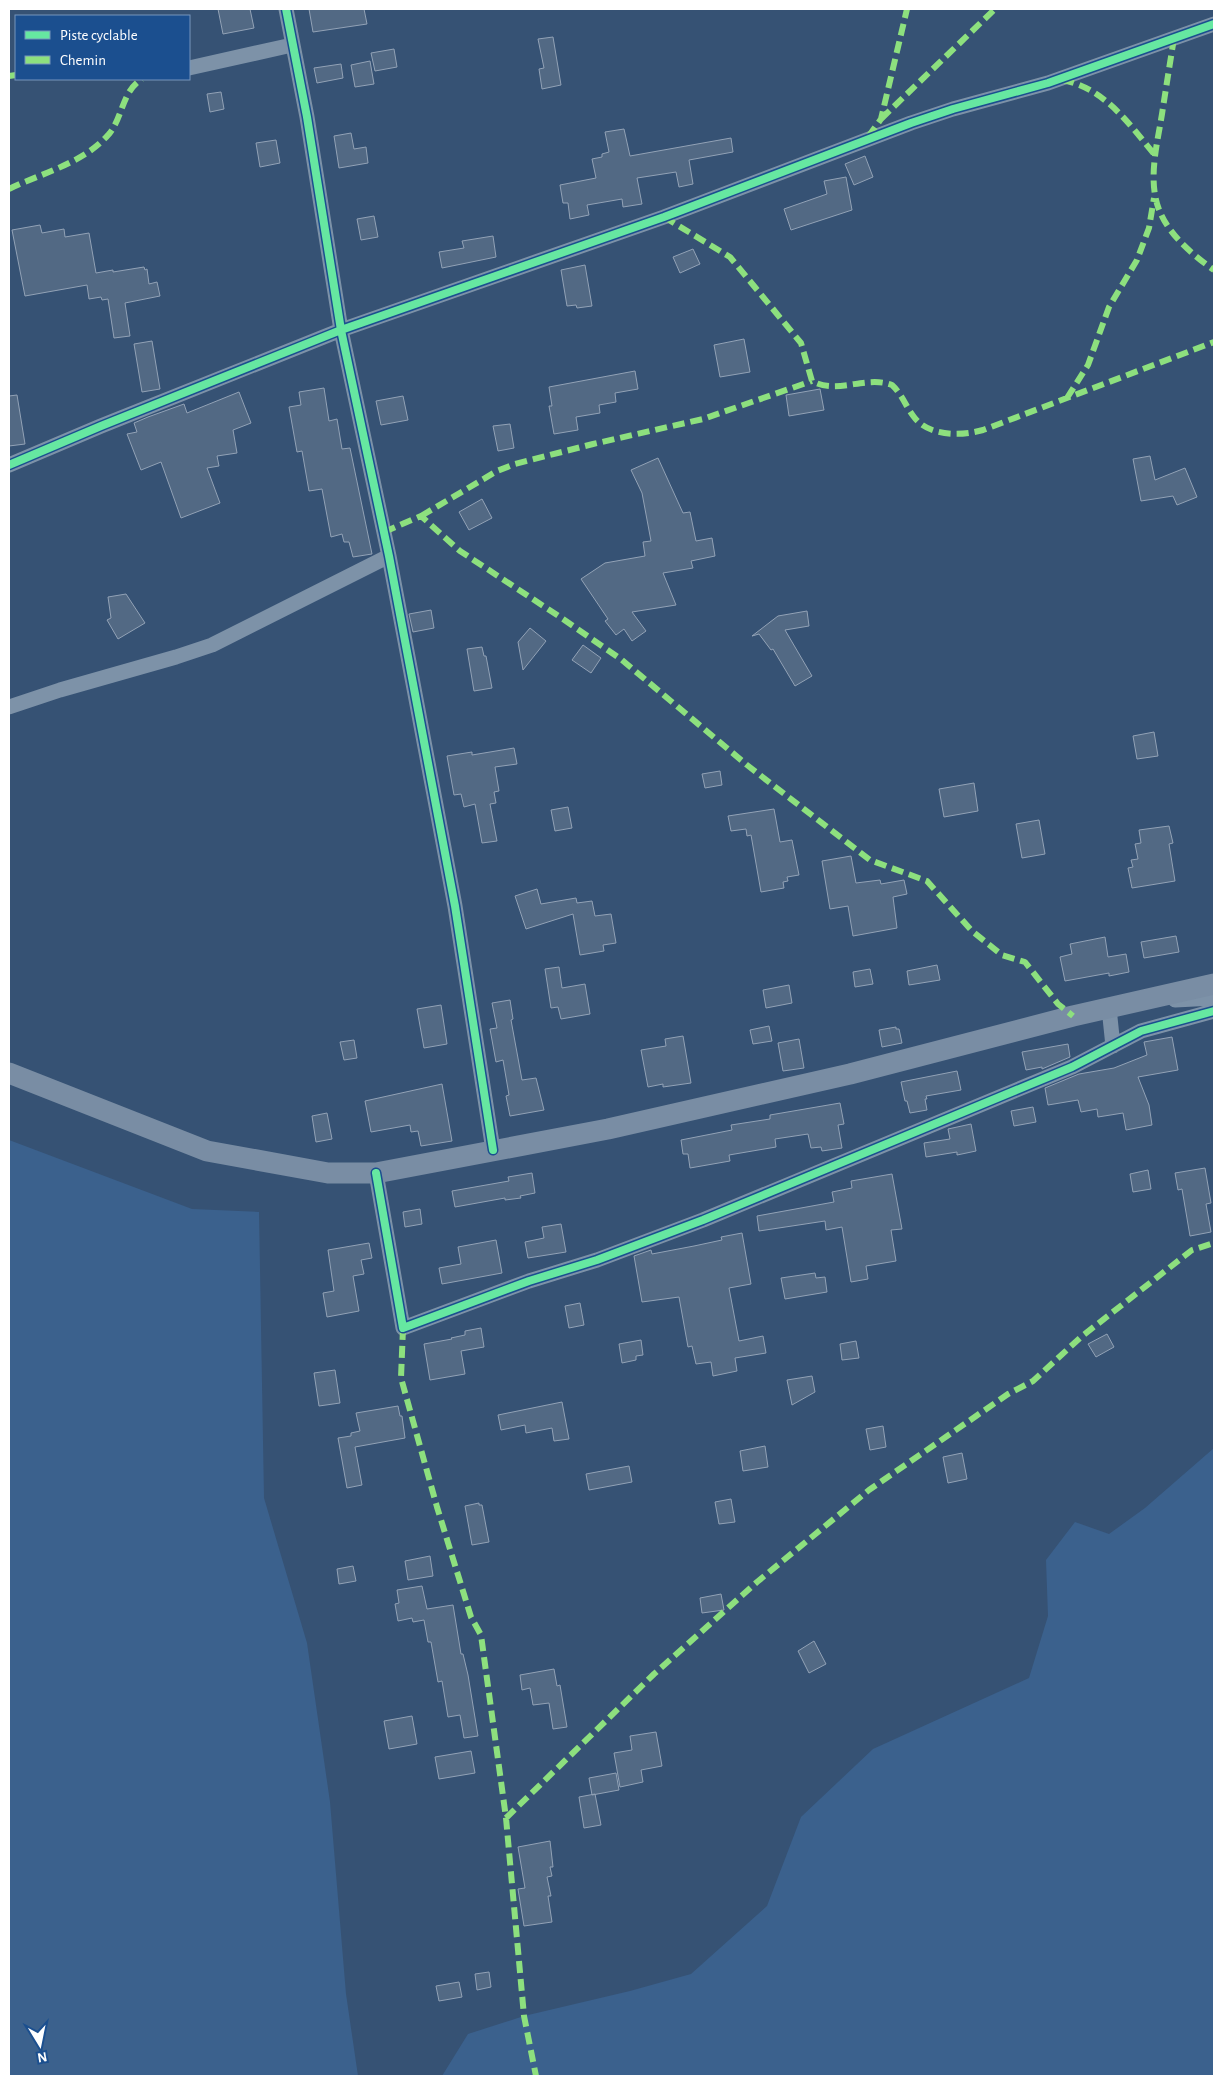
<svg xmlns="http://www.w3.org/2000/svg" width="1223" height="2085" viewBox="0 0 1223 2085" font-family="'Alegreya Sans',sans-serif">
	<style>
		.water { fill: #3b618d }
		.building { fill: #526984; stroke: #92a2b6 }
		.lines { fill: none; stroke-linecap: round; stroke-linejoin: round }
		.street { stroke: #7d92a8; stroke-width: 15 }
		.secondary { stroke: #798da4; stroke-width: 21 }
		.quiet { stroke: #8de07e; stroke-width: 6; stroke-dasharray: 12 6; stroke-linecap: butt }
		.cycleway-casing { stroke: #1b4f8f; stroke-width: 11 }
		.cycleway { stroke: #66e7a1; stroke-width: 8 }
	</style>
	<rect width="100%" height="100%" fill="#365274"/>
	<!-- water -->
	<path class="water" d="M9 1140 192 1209 259 1212 264 1498 307 1643 330 1802 346 1994 358 2076H9Z
		M1214 1448V2076H442L468 2034 524 2016 630 1991 691 1974 767 1906 801 1817 873 1749 1029 1678 1048 1616 1046 1560 1075 1522 1109 1534 1145 1508Z"/>
	<!-- building -->
	<path class="building" d="M218 9H250L254 28 223 34Z
		M309 9H364L367 24 313 32Z
		M553 37 561 85 542 89 539 69 544 68 538 39Z
		M394 49 397 67 375 71 371 53Z
		M370 61 374 84 355 87 351 65Z
		M341 64 343 78 317 83 314 68Z
		M221 92 224 109 210 112 207 94Z
		M624 129 630 156 731 138 733 152 689 160 693 184 679 187 676 172 637 178 642 204 623 207 622 199 587 205 589 215 570 219 568 203H563L560 185 596 178 592 159 602 157V154L609 152 605 132Z
		M351 133 354 149 366 147 368 163 339 168 334 136Z
		M276 140 280 163 260 167 256 143Z
		M865 156 873 177 854 185 845 164Z
		M846 177 852 210 791 230 784 209 827 194 824 181Z
		M374 216 378 237 361 240 357 219Z
		M40 225 42 233 64 229 65 237 89 233 96 273 113 270V272L144 267 145 270 147 269 149 284 157 282 160 296 125 303 130 336 114 338 108 299 102 300 101 297 89 299 87 285 25 296 12 230Z
		M493 236 496 257 442 268 439 252 464 248 462 241Z
		M693 249 700 264 680 273 673 257Z
		M585 265 592 306 577 308 576 305 567 306 561 270Z
		M744 339 750 372 720 377 714 345Z
		M152 341 160 389 142 392 134 344Z
		M635 371 638 389 615 393 616 402 599 405 600 413 576 417 578 430 554 434 549 406H552L549 387Z
		M324 388 329 421 337 419 342 449 350 448 372 554 353 557 349 542H344L342 534 331 537 322 489 309 491 302 451 297 452 289 407 301 405 299 392Z
		M820 389 824 410 789 416 786 395Z
		M239 392 251 423 233 430 237 453 217 456 219 466 207 468 220 503 181 518 161 462 141 470 127 434 137 432 134 423 148 417 184 404 187 413Z
		M17 395 25 444 9 446V396Z
		M403 396 408 420 381 425 376 401Z
		M510 424 514 448 498 451 493 426Z
		M1150 456 1155 480 1185 468 1197 497 1177 505 1173 496 1141 501 1133 459Z
		M658 458 683 513 690 512 696 541 712 538 715 556 691 561 693 568 663 573 676 605 632 612 646 631 632 641 624 629 616 635 605 621 608 619 581 579 605 563 645 556 643 542 651 541 642 493 631 470Z
		M482 499 492 518 469 530 459 512Z
		M126 594 145 623 118 639 107 620 111 618 108 597Z
		M431 610 434 628 413 632 409 614Z
		M807 611 809 626 785 630 812 676 795 686 773 649 771 650 759 634 752 636 778 616Z
		M530 628 546 641 523 670 518 642Z
		M583 645 601 658 591 673 572 660Z
		M482 647 484 656H486L492 688 474 691 467 649Z
		M1154 732 1158 756 1137 759 1133 736Z
		M514 748 517 764 495 767 499 791 494 792 496 803 490 804 497 841 482 843 475 804 464 807 461 794 454 795 447 756 472 752V755Z
		M720 771 722 785 705 788 702 774Z
		M974 783 978 811 944 817 939 789Z
		M568 807 572 828 555 831 551 810Z
		M774 809 780 842 792 840 799 875 787 877 788 881 783 882 784 888 761 892 751 835 747 836 746 829 731 831 728 816Z
		M1039 820 1045 854 1022 858 1016 824Z
		M1169 826 1173 843 1169 844 1175 881 1132 888 1128 868 1133 867 1131 860 1138 859 1135 844 1141 843 1139 830Z
		M851 856 856 883 880 880 881 884 904 880 907 894 893 897 897 928 853 936 848 906 830 909 822 861Z
		M537 889 541 904 576 898 577 903 592 901 595 916 611 914 616 943 603 945 604 951 580 955 573 914 526 929 515 896Z
		M1176 936 1179 952 1144 958 1141 942Z
		M1105 937 1108 957 1126 954 1129 972 1109 976V973L1065 981 1060 957 1072 954 1070 944Z
		M937 965 940 980 909 985 907 971Z
		M559 967 562 988 585 984 590 1014 561 1019 558 1007 551 1008 545 969Z
		M870 969 873 984 855 987 853 972Z
		M789 985 792 1003 766 1008 763 990Z
		M510 1000 513 1019 511 1020 522 1080 536 1078 544 1110 510 1116 506 1096 509 1095 503 1060 496 1062 490 1029 497 1028 492 1003Z
		M441 1005 447 1044 424 1048 417 1009Z
		M769 1026 772 1041 753 1044 750 1030Z
		M896 1027V1029H899L902 1043 882 1047 879 1030Z
		M683 1036 691 1083 663 1087V1084L648 1087 641 1050 666 1046 665 1039Z
		M1172 1037 1178 1070 1138 1077 1149 1105 1152 1125 1126 1130 1123 1113 1098 1117 1097 1109 1081 1112 1078 1100 1048 1105 1045 1088 1079 1074 1114 1068 1147 1055 1144 1042Z
		M799 1039 804 1068 783 1071 778 1043Z
		M354 1040 357 1058 344 1060 340 1042Z
		M1068 1044 1070 1057 1042 1069V1067L1026 1070 1022 1052Z
		M957 1071 961 1090 926 1096 927 1099H925L927 1110 910 1113 907 1101H905L901 1082Z
		M442 1084 452 1141 421 1146 418 1131 411 1132 410 1125 371 1132 365 1101Z
		M840 1103 844 1124 838 1125 842 1148 822 1151 821 1147 811 1148 808 1134 775 1139 776 1147 729 1155 730 1161 690 1168 688 1154H683L681 1140 732 1130 731 1125 770 1119V1115Z
		M1033 1107 1036 1122 1014 1126 1011 1111Z
		M327 1113 332 1139 316 1142 312 1116Z
		M971 1124 976 1151 957 1155V1152L926 1157 924 1143 950 1139 948 1129Z
		M1205 1168 1211 1203 1206 1204 1211 1232 1190 1236 1182 1189 1178 1190 1175 1173Z
		M1148 1170 1151 1189 1133 1192 1130 1174Z
		M532 1173 535 1193 520 1196 521 1198 505 1200V1198L455 1207 452 1191 509 1181 508 1177Z
		M892 1174 902 1229 891 1230 896 1261 866 1266 868 1279 851 1282 842 1227 826 1230 825 1221 759 1231 757 1216 834 1202 832 1192 852 1188 851 1181Z
		M420 1209 422 1224 405 1227 403 1212Z
		M561 1224 566 1252 528 1258 525 1242 544 1238 542 1227Z
		M742 1233 751 1284 729 1288 739 1341 763 1336 766 1353 735 1358 737 1371 713 1376 711 1362 696 1364 692 1346 688 1347 679 1297 642 1302 634 1256 651 1250 652 1254 694 1246 722 1240 721 1237Z
		M496 1240 502 1273 442 1284 439 1268 461 1264 458 1247Z
		M369 1243 372 1258 361 1260 364 1274 353 1276 359 1311 327 1317 323 1293 334 1291 328 1250Z
		M815 1273 816 1278 825 1277 827 1292 785 1299 781 1278Z
		M580 1303 584 1325 569 1328 565 1306Z
		M481 1328 484 1347 461 1351 465 1374 430 1380 424 1344 452 1339 451 1338 465 1335V1331Z
		M1107 1334 1114 1347 1096 1357 1088 1344Z
		M641 1340 643 1355 636 1356V1360L622 1363 619 1344Z
		M856 1341 859 1358 842 1360 840 1344Z
		M335 1370 340 1403 319 1406 314 1373Z
		M812 1376 815 1392 792 1405 787 1380Z
		M562 1402 569 1439 554 1441 552 1428 526 1433 525 1425 501 1430 498 1415Z
		M398 1406 400 1416H402L405 1438 355 1447 362 1485 347 1488 338 1438 351 1436V1433L360 1431 356 1413Z
		M883 1426 886 1447 870 1450 866 1429Z
		M765 1446 768 1467 743 1471 740 1451Z
		M962 1453 967 1479 948 1483 943 1457Z
		M629 1466 632 1482 589 1490 586 1474Z
		M731 1499 735 1522 719 1524 715 1502Z
		M479 1503V1505H482L489 1542 472 1545 465 1506Z
		M430 1556 433 1576 408 1580 405 1561Z
		M353 1566 356 1581 339 1584 337 1569Z
		M422 1586 427 1609 453 1605 461 1654H463L468 1675 478 1736 464 1738 460 1715 448 1717 442 1681 438 1682 431 1642H428L424 1620 413 1622 412 1618 398 1621 395 1604 399 1603 397 1590Z
		M721 1594 724 1610 702 1613 700 1598Z
		M814 1641 826 1664 809 1673 798 1651Z
		M554 1669 557 1686 560 1685 567 1727 553 1729 549 1703 533 1705 530 1688 522 1690 520 1675Z
		M412 1716 417 1744 389 1749 384 1721Z
		M656 1732 662 1766 641 1770 643 1782 620 1787 614 1753 632 1750 630 1736Z
		M471 1751 475 1773 439 1779 435 1757Z
		M616 1773 619 1790 592 1795 589 1778Z
		M595 1794 601 1825 584 1828 579 1797Z
		M550 1841 553 1867H550L552 1876 547 1877 551 1896H548L552 1922 524 1926 518 1889 525 1888 518 1847Z
		M489 1972 491 1987 477 1990 475 1974Z
		M459 1982 462 1997 439 2001 436 1986Z"/>
	<g class="lines">
		<!-- street -->
		<path class="street" d="M286 9 307 117 341 330 389 556 455 906 493 1150
			M189 68 292 45
			M9 465 101 426 341 330 664 217 911 123 953 109 1048 83 1214 24
			M9 707 60 690 176 657 212 645 389 556
			M1175 1000 1214 998
			M1109 1008 1113 1046
			M376 1173 403 1328 529 1281 597 1260 703 1220 1072 1067 1141 1031 1214 1011"/>
		<!-- secondary -->
		<path class="secondary" d="M9 1073 207 1151 328 1173H376L608 1129 850 1074 1073 1016 1214 984"/>
		<!-- quiet -->
		<path class="quiet" d="M1174 38C1170 63 1166 88 1162 114 1157 145 1147 182 1160 212 1170 236 1194 256 1214 270
			M9 76 16 75
			M1062 80C1105 88 1129 124 1155 155
			M881 119 995 9
			M868 137 881 119 907 9
			M9 189C42 173 84 163 109 134 123 117 122 91 142 79
			M664 217 730 257 801 343 812 381C837 395 866 375 892 385 902 394 906 407 914 417 929 437 962 436 983 430L1214 342
			M1067 398 1088 365 1109 307 1137 260 1149 228 1154 198
			M421 516 497 471 515 464 593 444 703 419 812 381
			M384 532 421 516 460 551 563 619 622 660 747 765 870 860 927 881 972 931 1002 955 1025 962 1058 1004 1073 1016
			M403 1328 401 1378 437 1507 471 1617 481 1635 506 1818 524 2016 536 2076
			M506 1818 654 1674 757 1582 869 1490 1008 1394 1033 1381 1081 1337 1192 1250 1214 1243"/>
		<defs>
			<path id="cycleway" d="M286 9 307 117 341 330 389 556 455 906 493 1150
				M9 465 101 426 341 330 664 217 911 123 953 109 1048 83 1214 24
				M376 1173 403 1328 529 1281 597 1260 703 1220 1072 1067 1141 1031 1214 1011"/>
		</defs>
		<!-- cycleway casing -->
		<use href="#cycleway" class="cycleway-casing"/>
		<!-- cycleway -->
		<use href="#cycleway" class="cycleway"/>
	</g>
	<!-- border -->
	<rect width="1223" height="2085" fill="none" stroke="#ffffff" stroke-width="20"/>
	<!-- legend -->
	<rect x="15" y="15" width="175" height="65" fill="#1b4f8f" stroke="#7695bc"/>
	<rect x="25" y="31" width="25" height="8" fill="#66e7a1" stroke="#7695bc"/>
	<text x="60" y="40" font-size="15" fill="#ffffff">Piste cyclable</text>
	<rect x="25" y="56" width="25" height="8" fill="#8de07e" stroke="#7695bc"/>
	<text x="60" y="65" font-size="15" fill="#ffffff">Chemin</text>
	<!-- north arrow -->
	<g transform="translate(40 2045) rotate(170)" stroke="#1b4f8f" stroke-width="4" paint-order="stroke">
	<path d="M0-4L9 19L0 12L-9 19Z" fill="#ffffff"/>
	<text y="-8" font-size="14" font-weight="bold" text-anchor="middle" fill="#ffffff">N</text>
	</g>
</svg>
